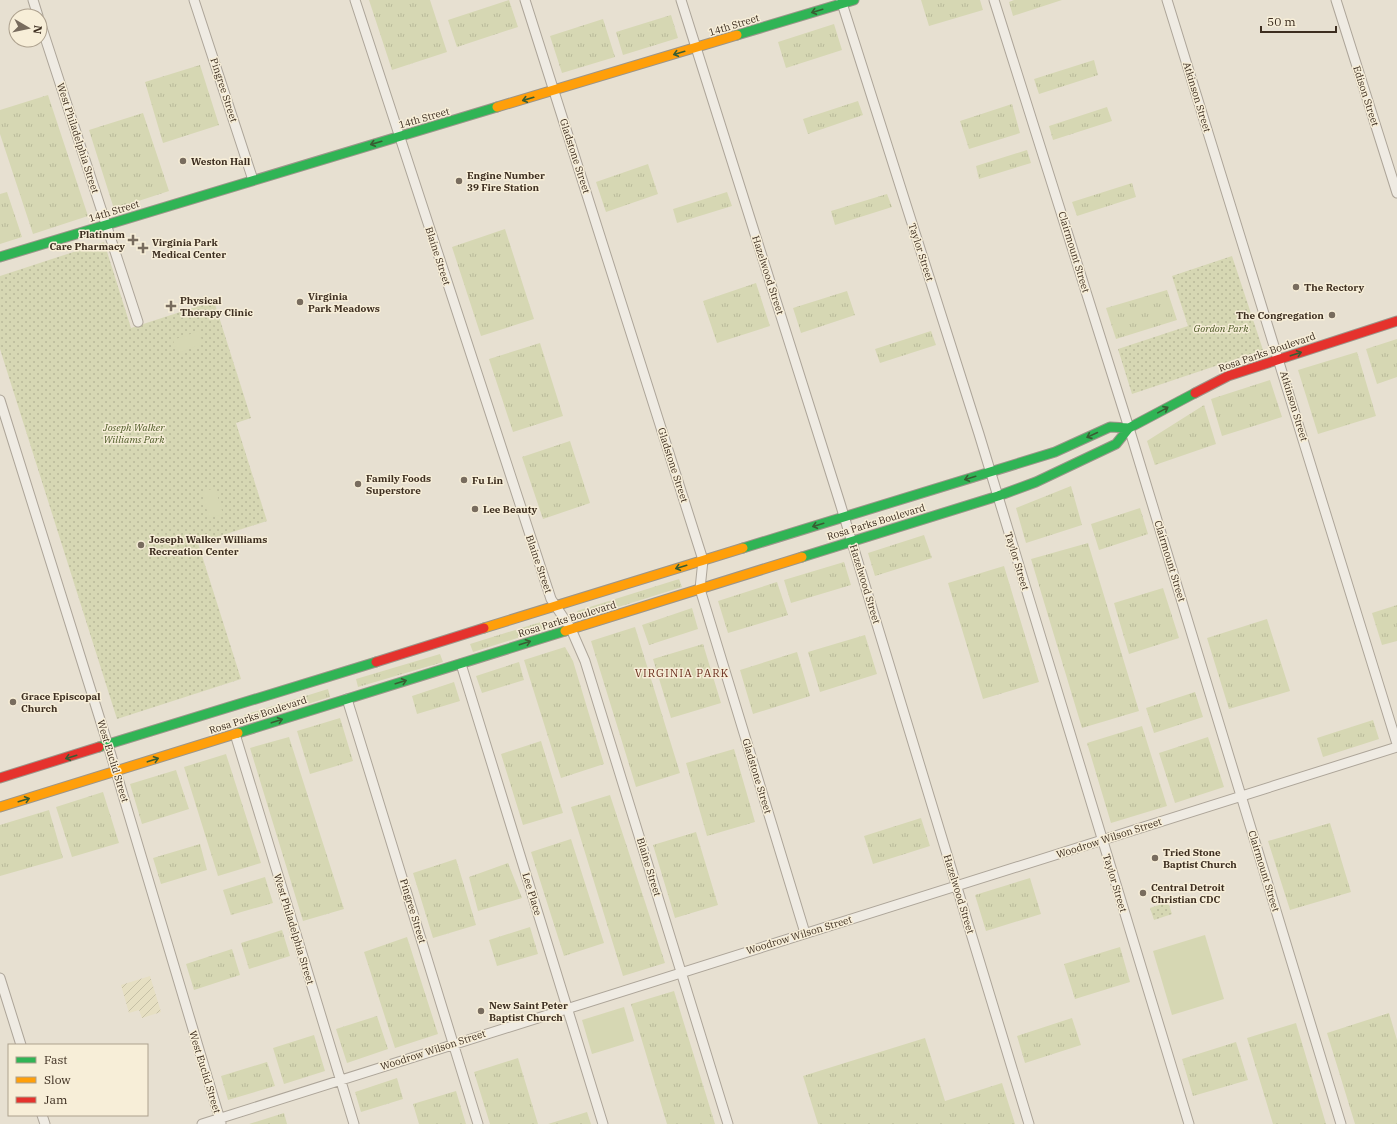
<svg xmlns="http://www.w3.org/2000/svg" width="1397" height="1124" viewBox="0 0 1397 1124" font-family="'IBM Plex Serif',serif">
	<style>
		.farmland { fill: url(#farmland-furrows) }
		.grass { fill: url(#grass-tufts) }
		.park { fill: url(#park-dots) }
		.garden { fill: #d6d7b3 }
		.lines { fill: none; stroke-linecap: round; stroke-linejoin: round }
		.street-casing { stroke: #ada599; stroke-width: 11 }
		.fast-casing { stroke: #9c958a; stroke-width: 11 }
		.slow-casing { stroke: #9c958a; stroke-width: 11 }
		.jam-casing { stroke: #9c958a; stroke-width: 11 }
		.street { stroke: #efebe3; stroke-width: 9 }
		.fast { stroke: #30b455; stroke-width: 9 }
		.slow { stroke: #ff9f0a; stroke-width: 9 }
		.jam { stroke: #e5322d; stroke-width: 9 }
		.oneway { stroke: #385d33 }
		.poi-dot { fill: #786c5e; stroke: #f7eed8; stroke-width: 1.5 }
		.labels { text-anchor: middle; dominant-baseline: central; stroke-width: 3; stroke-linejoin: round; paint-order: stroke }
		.street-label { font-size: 10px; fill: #3d2e20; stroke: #f7eed8 }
		.poi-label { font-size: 10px; font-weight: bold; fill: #3d2e20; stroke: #f7eed8; text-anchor: start }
		.park-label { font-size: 10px; font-style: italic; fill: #4d5a26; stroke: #f7eed8 }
		.neighbourhood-label { font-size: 11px; letter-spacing: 1px; fill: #6b2e1e; stroke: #f7eed8 }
	</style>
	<defs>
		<pattern id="farmland-furrows" width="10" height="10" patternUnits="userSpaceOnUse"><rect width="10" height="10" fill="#e6dfc2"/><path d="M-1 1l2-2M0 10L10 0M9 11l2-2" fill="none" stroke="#c6c0a6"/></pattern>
		<pattern id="grass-tufts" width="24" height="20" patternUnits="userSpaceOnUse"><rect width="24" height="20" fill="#d6d7b3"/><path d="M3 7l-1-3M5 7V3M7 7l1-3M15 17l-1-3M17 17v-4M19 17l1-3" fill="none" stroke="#b9b99a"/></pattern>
		<pattern id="park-dots" width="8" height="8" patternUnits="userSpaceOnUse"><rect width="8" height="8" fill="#d6d7b3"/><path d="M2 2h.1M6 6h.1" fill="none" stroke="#b9b99a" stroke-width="1.8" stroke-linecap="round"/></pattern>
	</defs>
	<rect width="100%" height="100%" fill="#e7e0d1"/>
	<!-- farmland -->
	<path class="farmland" d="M150 976 161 1012 142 1018 139 1010 129 1013 121 985Z"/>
	<!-- grass -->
	<path class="grass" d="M369 0H430L447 52 392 70Z
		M509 0 518 27 457 47 448 20Z
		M921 0H980L983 10 929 26Z
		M1014 0H1062L1013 16 1009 2Z
		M671 15 678 38 623 55 616 32Z
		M603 19 615 57 562 73 550 36Z
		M834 24 842 50 786 68 778 42Z
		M1094 60 1098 75 1039 94 1034 79Z
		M200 65 219 125 163 143 145 82Z
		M48 95 88 216 33 234 0 134V110Z
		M858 101 863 115 808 134 803 119Z
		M1012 104 1020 133 969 149 960 121Z
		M1107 107 1112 121 1053 140 1049 126Z
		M143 113 169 191 114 209 89 130Z
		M1027 150 1031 163 979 179 976 166Z
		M648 164 658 194 606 212 596 182Z
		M1132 183 1136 197 1077 216 1072 202Z
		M7 192 22 237 0 244V194Z
		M727 192 732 206 677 223 673 209Z
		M887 194 892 207 835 225 831 211Z
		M505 229 534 319 481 336 452 247Z
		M756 283 770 326 717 343 703 301Z
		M1167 290 1177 320 1116 339 1106 308Z
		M847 291 855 315 801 333 793 308Z
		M931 331 936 345 880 363 875 349Z
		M1397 339V377L1377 384 1366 349Z
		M540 343 563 416 513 432 489 359Z
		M1357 352 1376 416 1318 434 1298 370Z
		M1270 380 1282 417 1222 436 1211 399Z
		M1204 405 1216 444 1155 465 1147 441Z
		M570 441 590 503 543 519 522 457Z
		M1071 486 1082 525 1026 543 1016 508Z
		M1140 508 1148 534 1099 550 1091 524Z
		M924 535 932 558 875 576 868 553Z
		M1088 543 1139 711 1082 728 1031 559Z
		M844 562 851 585 791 603 784 580Z
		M1004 566 1039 682 983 699 948 583Z
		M679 579 682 587 580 619 577 611Z
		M777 582 788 615 728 633 718 601Z
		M1163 588 1179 638 1129 654 1114 603Z
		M1397 605V641L1382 645 1372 613Z
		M692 608 698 629 649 645 642 625Z
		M1267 619 1290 691 1229 709 1207 638Z
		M544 621 546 629 473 652 470 644Z
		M635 627 680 773 636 787 591 641Z
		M865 635 877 674 820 692 808 652Z
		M703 644 721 703 671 718 653 659Z
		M565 647 573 661 604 764 561 778 524 660Z
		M797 652 810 696 753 714 740 670Z
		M440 654 443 662 358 687 356 679Z
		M519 662 524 680 482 693 476 676Z
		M454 682 460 701 417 714 412 696Z
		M328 689 330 697 246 723 244 715Z
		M1195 692 1203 717 1154 733 1146 708Z
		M340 718 353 761 310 774 297 731Z
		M1373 720 1379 739 1323 757 1317 738Z
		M1142 726 1167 806 1111 823 1087 743Z
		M289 737 344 909 303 921 250 748Z
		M1208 737 1224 787 1175 803 1159 753Z
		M541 741 563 813 523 825 501 754Z
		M734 749 755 822 707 836 686 763Z
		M226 754 261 863 218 876 184 767Z
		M176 770 189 809 142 824 130 784Z
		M103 792 119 843 72 857 56 807Z
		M610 795 665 963 623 976 571 807Z
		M49 810 63 858 0 876V825Z
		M921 818 930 846 873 864 864 836Z
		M1330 823 1351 892 1290 910 1268 841Z
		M696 832 718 905 675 918 653 845Z
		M571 839 604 943 564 956 531 852Z
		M200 844 207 870 161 884 153 858Z
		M456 859 476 925 433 938 413 873Z
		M508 863 522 898 478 911 469 877Z
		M265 877 273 903 231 915 223 890Z
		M1030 878 1041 914 986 931 975 895Z
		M530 927 538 954 497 966 489 940Z
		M282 930 290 956 249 969 241 943Z
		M407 937 438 1034 395 1048 364 952Z
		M1120 947 1130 982 1075 999 1064 964Z
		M232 949 240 975 194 990 186 964Z
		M674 991 715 1124H667L631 1004Z
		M1389 1013 1397 1040V1124H1355L1327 1033Z
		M377 1016 388 1049 347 1063 336 1029Z
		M1072 1018 1081 1045 1025 1063 1017 1036Z
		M1296 1023 1326 1124H1273L1247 1038Z
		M314 1035 325 1071 284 1084 273 1048Z
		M925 1038 945 1101 1002 1083 1015 1124H818L803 1076Z
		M1236 1042 1248 1080 1193 1096 1182 1059Z
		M518 1058 538 1124H490L474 1072Z
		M267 1062 275 1086 228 1100 221 1076Z
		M397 1078 403 1099 361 1112 355 1092Z
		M456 1091 466 1124H419L413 1104Z
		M587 1112 591 1124H548Z
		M284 1113 287 1124H249Z"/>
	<!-- park -->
	<path class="park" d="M104 242 131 328 214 301 251 418 236 423 267 521 198 543 241 679 117 719 0 349V276Z
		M1232 256 1263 350 1132 394 1118 349 1188 326 1172 276Z
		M1168 902 1172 914 1154 920 1150 908Z"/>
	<!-- garden -->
	<path class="garden" d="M199 331 203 344 177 353 173 340Z
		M215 488 223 514 209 518 202 492Z
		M1205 935 1224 999 1172 1015 1153 951Z
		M624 1007 634 1041 592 1054 582 1020Z"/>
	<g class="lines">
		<defs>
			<path id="street" d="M33 0 38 16
				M194 0 253 180
				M355 0 551 599 571 629 585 661 728 1124
				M525 0 703 560 700 589 805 933
				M681 0 840 503 1029 1124
				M841 0 979 434 1189 1124
				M994 0 1129 428 1341 1124
				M1167 0 1397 744
				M1336 0 1397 193
				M40 22 138 322
				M0 400 108 745 221 1123
				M461 664 603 1124
				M347 699 478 1124
				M235 734 354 1124
				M0 978 21 1045
				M42 1115 45 1124
				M202 1124 1397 747"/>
			<path id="fast" d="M737 35 854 0
				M0 257 497 107
				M743 548 1055 452 1110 427 1129 428
				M802 557 998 496 1036 482 1116 444 1129 428 1195 393
				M238 733 565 631
				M99 747 376 662"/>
			<path id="slow" d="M497 107 737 35
				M484 628 743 548
				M565 631 802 557
				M0 807 238 733"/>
			<path id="jam" d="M1195 393 1228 376 1397 321
				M376 662 484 628
				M0 778 99 747"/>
		</defs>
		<!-- street casing -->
		<use href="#street" class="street-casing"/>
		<!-- fast casing -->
		<use href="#fast" class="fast-casing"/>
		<!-- slow casing -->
		<use href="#slow" class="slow-casing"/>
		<!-- jam casing -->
		<use href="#jam" class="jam-casing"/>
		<!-- street -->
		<use href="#street" class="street"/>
		<!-- fast -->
		<use href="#fast" class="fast"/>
		<!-- slow -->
		<use href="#slow" class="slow"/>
		<!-- jam -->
		<use href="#jam" class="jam"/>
	</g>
	<!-- one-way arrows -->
	<defs><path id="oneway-shaft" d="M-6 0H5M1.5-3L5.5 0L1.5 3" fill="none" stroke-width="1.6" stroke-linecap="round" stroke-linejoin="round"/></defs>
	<g class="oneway">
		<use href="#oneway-shaft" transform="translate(817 11) rotate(163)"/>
		<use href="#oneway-shaft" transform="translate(679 53) rotate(163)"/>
		<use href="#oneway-shaft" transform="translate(528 99) rotate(164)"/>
		<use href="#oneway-shaft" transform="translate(376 143) rotate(164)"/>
		<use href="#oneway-shaft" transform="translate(1296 354) rotate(-18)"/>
		<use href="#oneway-shaft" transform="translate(1163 410) rotate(-29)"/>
		<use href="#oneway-shaft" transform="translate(1092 435) rotate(155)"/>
		<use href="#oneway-shaft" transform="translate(970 478) rotate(163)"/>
		<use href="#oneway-shaft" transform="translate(818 525) rotate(163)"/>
		<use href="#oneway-shaft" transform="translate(681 567) rotate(163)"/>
		<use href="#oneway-shaft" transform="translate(525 643) rotate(-18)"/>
		<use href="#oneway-shaft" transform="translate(401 682) rotate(-17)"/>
		<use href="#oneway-shaft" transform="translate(277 721) rotate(-18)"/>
		<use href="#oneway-shaft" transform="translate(71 757) rotate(163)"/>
		<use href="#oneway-shaft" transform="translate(153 760) rotate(-18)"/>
		<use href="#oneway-shaft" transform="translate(24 800) rotate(-17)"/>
	</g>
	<!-- markers -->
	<g class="poi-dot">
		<circle cx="183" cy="161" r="4"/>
		<circle cx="459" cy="181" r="4"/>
		<path d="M131 234h4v4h4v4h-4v4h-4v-4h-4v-4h4z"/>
		<path d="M141 242h4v4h4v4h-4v4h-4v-4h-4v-4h4z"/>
		<circle cx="1296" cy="287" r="4"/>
		<circle cx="300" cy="302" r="4"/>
		<path d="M169 300h4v4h4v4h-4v4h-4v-4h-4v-4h4z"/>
		<circle cx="1332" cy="315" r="4"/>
		<circle cx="464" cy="480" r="4"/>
		<circle cx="358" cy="484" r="4"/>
		<circle cx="475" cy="509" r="4"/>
		<circle cx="141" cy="545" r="4"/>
		<circle cx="13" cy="702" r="4"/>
		<circle cx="1155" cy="858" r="4"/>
		<circle cx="1143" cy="893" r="4"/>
		<circle cx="481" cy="1011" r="4"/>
	</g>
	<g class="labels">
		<!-- street labels -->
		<g class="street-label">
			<text transform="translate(734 25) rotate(-17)">14th Street</text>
			<text transform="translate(224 90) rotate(72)">Pingree Street</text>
			<text transform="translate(1366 96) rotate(72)">Edison Street</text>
			<text transform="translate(1197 97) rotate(73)">Atkinson Street</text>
			<text transform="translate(424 118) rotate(-16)">14th Street</text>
			<text transform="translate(78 138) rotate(72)">West Philadelphia Street</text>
			<text transform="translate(575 156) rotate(72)">Gladstone Street</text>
			<text transform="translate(114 211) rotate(-17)">14th Street</text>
			<text transform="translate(921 252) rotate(72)">Taylor Street</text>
			<text transform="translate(1074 252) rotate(73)">Clairmount Street</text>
			<text transform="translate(438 256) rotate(72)">Blaine Street</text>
			<text transform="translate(768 275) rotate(72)">Hazelwood Street</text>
			<text transform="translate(1267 352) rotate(-19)">Rosa Parks Boulevard</text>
			<text transform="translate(1294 406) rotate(73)">Atkinson Street</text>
			<text transform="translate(673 465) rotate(72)">Gladstone Street</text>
			<text transform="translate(876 522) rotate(-17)">Rosa Parks Boulevard</text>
			<text transform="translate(1017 561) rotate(73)">Taylor Street</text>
			<text transform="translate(1170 561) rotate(73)">Clairmount Street</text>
			<text transform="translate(539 564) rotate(71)">Blaine Street</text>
			<text transform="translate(865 584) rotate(73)">Hazelwood Street</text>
			<text transform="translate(567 619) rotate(-17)">Rosa Parks Boulevard</text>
			<text transform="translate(258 715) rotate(-18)">Rosa Parks Boulevard</text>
			<text transform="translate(113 761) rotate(73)">West Euclid Street</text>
			<text transform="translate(757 776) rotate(73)">Gladstone Street</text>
			<text transform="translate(1109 838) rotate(-18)">Woodrow Wilson Street</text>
			<text transform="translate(649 867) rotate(73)">Blaine Street</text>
			<text transform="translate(1264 871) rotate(73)">Clairmount Street</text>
			<text transform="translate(1115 883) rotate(73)">Taylor Street</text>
			<text transform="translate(532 894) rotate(73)">Lee Place</text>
			<text transform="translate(959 894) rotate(73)">Hazelwood Street</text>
			<text transform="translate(413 911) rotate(73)">Pingree Street</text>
			<text transform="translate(294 929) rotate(73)">West Philadelphia Street</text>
			<text transform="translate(799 935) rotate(-17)">Woodrow Wilson Street</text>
			<text transform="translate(433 1050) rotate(-18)">Woodrow Wilson Street</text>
			<text transform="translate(205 1072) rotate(73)">West Euclid Street</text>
		</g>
		<!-- poi labels -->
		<g class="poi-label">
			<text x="191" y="161">Weston Hall</text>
			<text x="467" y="175">Engine Number<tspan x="467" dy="12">39 Fire Station</tspan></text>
			<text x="125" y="234" text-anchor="end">Platinum<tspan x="125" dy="12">Care Pharmacy</tspan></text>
			<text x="152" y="242">Virginia Park<tspan x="152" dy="12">Medical Center</tspan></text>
			<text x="1304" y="287">The Rectory</text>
			<text x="308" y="296">Virginia<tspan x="308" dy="12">Park Meadows</tspan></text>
			<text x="180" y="300">Physical<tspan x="180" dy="12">Therapy Clinic</tspan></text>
			<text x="1324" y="315" text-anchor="end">The Congregation</text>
			<text x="366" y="478">Family Foods<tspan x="366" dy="12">Superstore</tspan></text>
			<text x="472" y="480">Fu Lin</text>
			<text x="483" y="509">Lee Beauty</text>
			<text x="149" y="539">Joseph Walker Williams<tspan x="149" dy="12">Recreation Center</tspan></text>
			<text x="21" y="696">Grace Episcopal<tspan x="21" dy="12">Church</tspan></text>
			<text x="1163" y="852">Tried Stone<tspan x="1163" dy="12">Baptist Church</tspan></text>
			<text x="1151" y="887">Central Detroit<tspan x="1151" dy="12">Christian CDC</tspan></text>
			<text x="489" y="1005">New Saint Peter<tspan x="489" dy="12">Baptist Church</tspan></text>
		</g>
		<!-- park labels -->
		<g class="park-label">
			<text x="1221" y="328">Gordon Park</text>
			<text x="134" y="427">Joseph Walker<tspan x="134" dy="12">Williams Park</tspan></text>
		</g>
		<!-- neighbourhood labels -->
		<g class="neighbourhood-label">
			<text x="682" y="673">VIRGINIA PARK</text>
		</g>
	</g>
	<!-- legend -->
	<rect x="8" y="1044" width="140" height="72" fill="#f7eed8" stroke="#ada18e"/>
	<rect x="16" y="1057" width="20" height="6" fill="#30b455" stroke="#ada18e"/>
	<text x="44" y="1064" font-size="12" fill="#3d2e20">Fast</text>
	<rect x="16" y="1077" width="20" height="6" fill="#ff9f0a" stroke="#ada18e"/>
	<text x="44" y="1084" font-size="12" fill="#3d2e20">Slow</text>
	<rect x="16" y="1097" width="20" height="6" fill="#e5322d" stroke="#ada18e"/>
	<text x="44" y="1104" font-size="12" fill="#3d2e20">Jam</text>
	<!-- north arrow -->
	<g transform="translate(28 28) rotate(99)"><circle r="19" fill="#f7eed8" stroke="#ada18e"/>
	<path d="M0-3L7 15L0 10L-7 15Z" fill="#786c5e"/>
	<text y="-6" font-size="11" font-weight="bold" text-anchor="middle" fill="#3d2e20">N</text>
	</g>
	<!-- scale -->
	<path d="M1261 26v6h75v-6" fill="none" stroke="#3d2e20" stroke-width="2"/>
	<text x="1267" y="26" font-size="12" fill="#3d2e20" stroke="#f7eed8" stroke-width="3" paint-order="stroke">50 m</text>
</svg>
